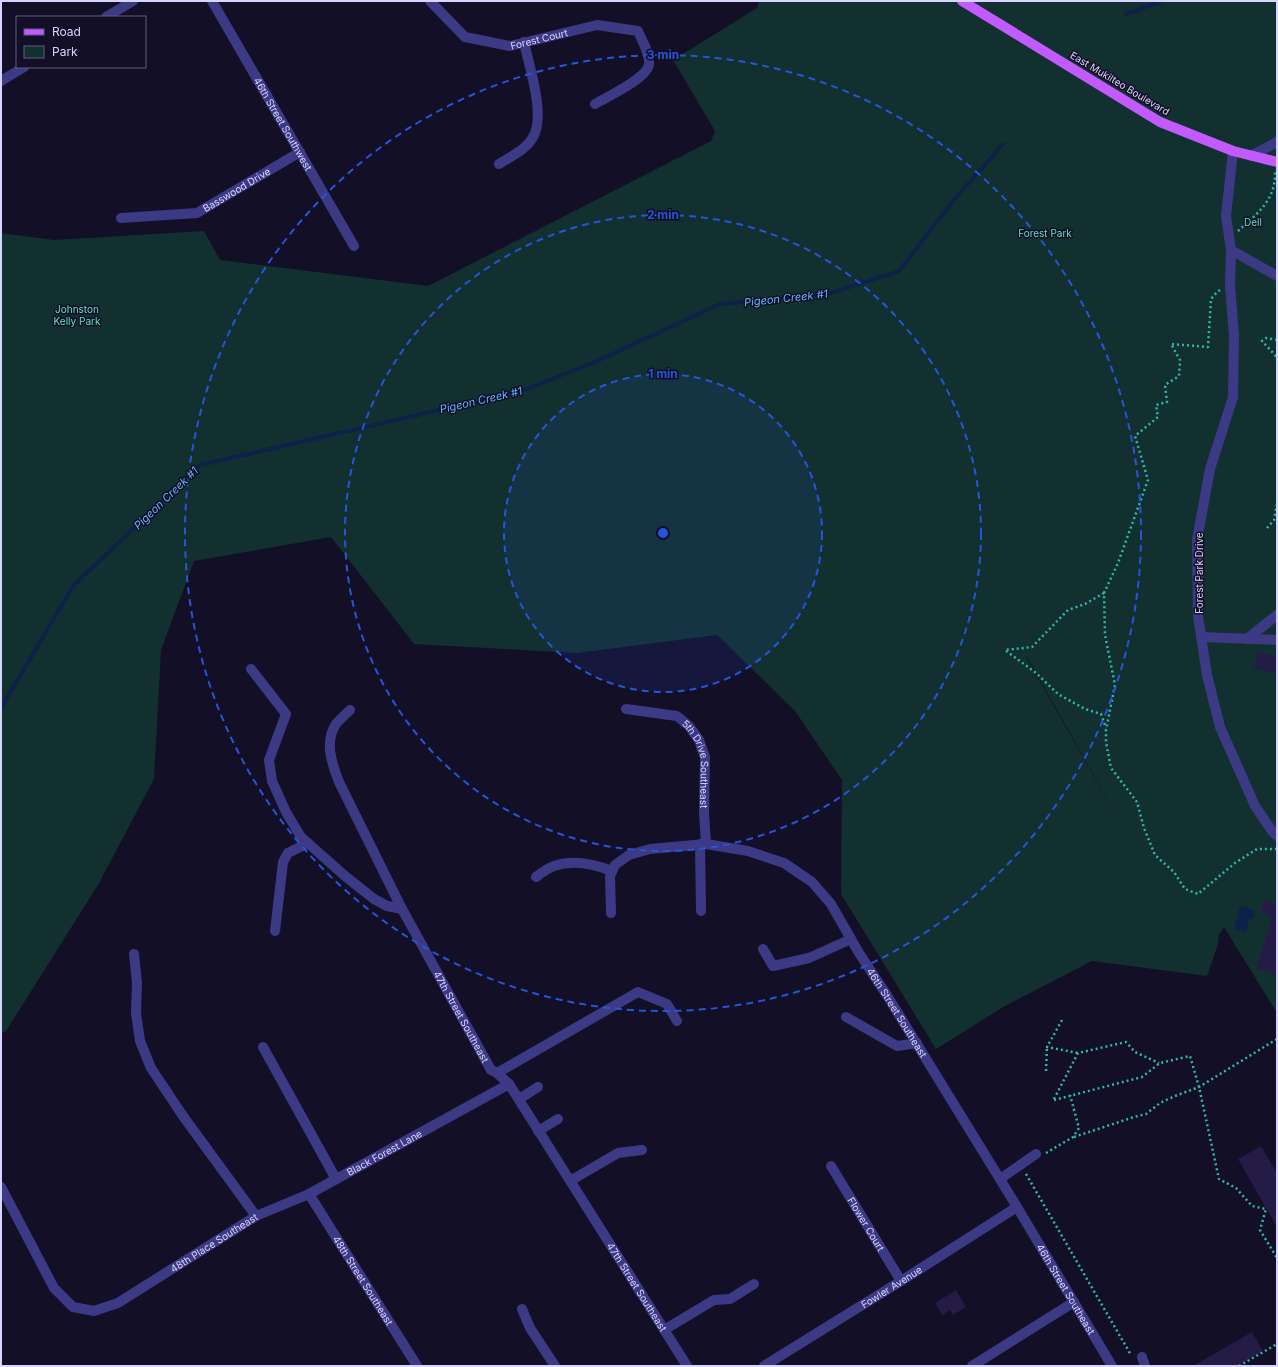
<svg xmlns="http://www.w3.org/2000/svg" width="1278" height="1367" viewBox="0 0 1278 1367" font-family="Inter,sans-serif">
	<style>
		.green { fill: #12302f; fill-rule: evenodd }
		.water { fill: #0c2248 }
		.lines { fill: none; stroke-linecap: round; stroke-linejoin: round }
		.stream { stroke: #0c2248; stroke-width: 4 }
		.building { fill: #241b47 }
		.path { stroke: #2fb8b0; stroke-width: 2.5; stroke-dasharray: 2 3; stroke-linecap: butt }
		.minor { stroke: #3d3a85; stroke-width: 10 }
		.major { stroke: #c25bff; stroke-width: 10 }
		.ring { fill: none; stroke: #2655da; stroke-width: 2; stroke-dasharray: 7 5 }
		.labels { text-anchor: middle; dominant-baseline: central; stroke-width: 3; stroke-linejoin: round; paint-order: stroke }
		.street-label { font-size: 10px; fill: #d9d4ff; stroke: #130f26 }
		.park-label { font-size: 10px; fill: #5fe0c0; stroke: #130f26 }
		.water-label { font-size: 11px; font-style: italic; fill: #62b6ff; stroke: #130f26 }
		.centre { fill: #2655da; stroke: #130f26; stroke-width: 2 }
		.ring-label { font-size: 12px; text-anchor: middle; font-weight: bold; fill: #2655da; stroke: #130f26; stroke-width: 3; stroke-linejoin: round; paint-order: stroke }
	</style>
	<rect width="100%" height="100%" fill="#130f26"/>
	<!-- green -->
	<path class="green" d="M759 1H1277V1013L1224 927 1219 935 1218 944 1207 976 1092 961 1005 1006 936 1049 841 894 842 780 795 711 717 635 577 653 414 644 331 537 194 561 161 650 154 779 98 885 6 1031 1 1034V233L54 240 204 231 220 260 428 286 711 141 715 131 673 60 757 8ZM1027 657 1134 847 1026 657Z"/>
	<!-- water -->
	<path class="water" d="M1240 906 1255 910 1253 919 1249 918 1246 932 1234 929Z"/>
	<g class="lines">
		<!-- stream -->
		<path class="stream" d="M1126 14 1162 1
			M1 708 73 586 200 465 522 391 597 361 720 304 831 293 899 271 953 201 1003 144"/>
	</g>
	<!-- building -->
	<path class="building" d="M1258 652 1277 656 1275 673 1254 668Z
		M1264 900 1277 904V975L1257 969 1272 916 1261 913Z
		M1261 1146 1277 1173V1227L1238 1159Z
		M956 1290 966 1307 953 1315 950 1310 942 1315 935 1303Z
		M1252 1332 1263 1351 1237 1366H1193Z"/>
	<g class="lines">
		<!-- path -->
		<path class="path" d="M1238 231C1257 214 1276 200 1275 172
			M1220 290 1217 292 1211 299 1208 347 1171 344 1180 360 1179 376 1165 385 1167 402 1156 405 1158 417 1135 436 1148 480 1118 563 1104 593 1105 635 1115 685 1106 730V742L1111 768 1137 802 1144 828 1155 855 1174 872 1185 889 1198 894 1235 863 1257 849H1277
			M1277 340 1266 338 1262 341 1275 355 1277 360
			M1267 528 1274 520 1277 504
			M1104 593 1085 604 1068 610 1032 647 1005 650 1036 673 1058 694 1085 709 1101 714 1106 728
			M1062 1020 1047 1047 1078 1053
			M1046 1071 1047 1047
			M1054 1099 1078 1053 1126 1042 1135 1052 1159 1063
			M1054 1100 1142 1077 1160 1063 1190 1056 1199 1087 1219 1179 1236 1188 1252 1206 1266 1209 1260 1230 1277 1258
			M1074 1137 1134 1117 1146 1114 1160 1103 1175 1096 1199 1087 1277 1039
			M1046 1153 1073 1137 1079 1128 1070 1095
			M1026 1174 1131 1355
			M1239 1366 1277 1344"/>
		<!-- minor -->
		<g class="minor">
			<path id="s1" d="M212 1 354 246"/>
			<path id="s2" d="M430 1 465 37 510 46 597 25 638 31C642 41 650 53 649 64 648 78 607 97 595 104"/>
			<path d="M106 17 133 1"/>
			<path d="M1 81 24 67"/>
			<path d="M1233 151 1226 216 1231 250 1230 286 1234 335 1233 397 1210 469 1197 540 1198 616 1207 675 1220 727 1255 806 1272 831 1277 836"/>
			<path d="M1251 156 1277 142"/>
			<path d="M499 164C510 157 527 149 533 137 546 116 529 66 524 42"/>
			<path id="s3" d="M121 218 197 213 300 152"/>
			<path d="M1231 250 1277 276"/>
			<path d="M1201 637 1277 640"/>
			<path d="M1247 639 1277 615"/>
			<path d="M251 669 286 714 269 760 272 781 286 812 301 837 345 876 374 899 387 906 402 909"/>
			<path id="s4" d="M626 709 677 716 689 726 699 740 705 757 704 812 706 844"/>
			<path id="s5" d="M350 710C346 714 340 719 336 724 324 742 332 764 339 782L402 909 491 1070 497 1073 509 1084 687 1366"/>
			<path d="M700 844 701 911"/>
			<path d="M536 877C541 873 548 868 554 866 574 859 594 864 612 871"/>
			<path id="s6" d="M611 913 610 876 615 865 629 855 650 849 706 844 748 851 784 863 812 882 831 904 859 953 888 997 1017 1207 1112 1366"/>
			<path d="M275 931 283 862 288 853 308 843"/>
			<path d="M763 949 773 966 809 958 851 939"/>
			<path d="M134 954 137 983 136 1013 140 1041 151 1068 183 1116 256 1216"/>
			<path d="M846 1017 897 1046 917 1043"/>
			<path d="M263 1047 336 1179"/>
			<path d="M497 1073 638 992 667 1004 677 1021"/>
			<path d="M519 1099 538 1087"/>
			<path d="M538 1131 558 1119"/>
			<path id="s7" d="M831 1166 901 1281"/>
			<path d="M1000 1179 1036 1154"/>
			<path d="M570 1181 618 1153 642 1150"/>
			<path id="s8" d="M1 1187 54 1288 73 1307 94 1311 118 1303 256 1216 309 1194 509 1084"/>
			<path id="s9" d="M309 1194 417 1366"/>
			<path d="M522 1309 530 1328 555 1366"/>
			<path d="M664 1330 714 1300 730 1299 754 1284"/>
			<path d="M1142 1357 1145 1366"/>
			<path id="s10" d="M764 1366 901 1281 1017 1207"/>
			<path d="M972 1366 1074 1302"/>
		</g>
		<!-- major -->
		<path class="major" d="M962 1 1160 122 1233 151 1277 162"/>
	</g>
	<!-- distance rings -->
	<circle cx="663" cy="533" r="159" fill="#2655da" fill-opacity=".12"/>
	<g class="ring">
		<circle cx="663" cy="533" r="159"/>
		<circle cx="663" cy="533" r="318"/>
		<circle cx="663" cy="533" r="478"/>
	</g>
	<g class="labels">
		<!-- street labels -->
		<g class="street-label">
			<text stroke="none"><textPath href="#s2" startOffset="126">Forest Court</textPath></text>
			<text transform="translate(1120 83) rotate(31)">East Mukilteo Boulevard</text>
			<text stroke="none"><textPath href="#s1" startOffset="142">46th Street Southwest</textPath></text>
			<text stroke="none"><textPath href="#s3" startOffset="122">Basswood Drive</textPath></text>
			<text transform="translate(1199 573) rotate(-90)">Forest Park Drive</text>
			<text stroke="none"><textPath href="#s4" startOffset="107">5th Drive Southeast</textPath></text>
			<text stroke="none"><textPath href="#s6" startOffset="415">46th Street Southeast</textPath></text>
			<text stroke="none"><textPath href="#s5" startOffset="345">47th Street Southeast</textPath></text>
			<text stroke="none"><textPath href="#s8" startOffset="494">Black Forest Lane</textPath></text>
			<text stroke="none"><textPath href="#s7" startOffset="68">Flower Court</textPath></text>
			<text stroke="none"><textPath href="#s8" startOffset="301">48th Place Southeast</textPath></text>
			<text stroke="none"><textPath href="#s9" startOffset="102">48th Street Southeast</textPath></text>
			<text stroke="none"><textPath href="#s5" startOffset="669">47th Street Southeast</textPath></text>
			<text stroke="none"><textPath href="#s10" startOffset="150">Fowler Avenue</textPath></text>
			<text stroke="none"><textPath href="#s6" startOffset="739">46th Street Southeast</textPath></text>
		</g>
		<!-- park labels -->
		<g class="park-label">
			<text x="1253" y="222">Dell</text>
			<text x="1045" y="233">Forest Park</text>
			<text x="77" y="309">Johnston<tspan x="77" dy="12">Kelly Park</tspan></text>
		</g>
		<!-- water labels -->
		<g class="water-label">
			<text transform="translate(786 298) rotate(-6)">Pigeon Creek #1</text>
			<text transform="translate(481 400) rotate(-13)">Pigeon Creek #1</text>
			<text transform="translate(166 498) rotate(-44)">Pigeon Creek #1</text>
		</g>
	</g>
	<circle cx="663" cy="533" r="6" class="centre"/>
	<g class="ring-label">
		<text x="663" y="59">3 min</text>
		<text x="663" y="219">2 min</text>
		<text x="663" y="378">1 min</text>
	</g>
	<!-- border -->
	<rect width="1278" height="1367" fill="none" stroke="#d9d4ff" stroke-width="4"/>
	<!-- legend -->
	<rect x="16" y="16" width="130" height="52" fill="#130f26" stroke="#625e7d"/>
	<rect x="24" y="29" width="20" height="6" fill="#c25bff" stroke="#625e7d"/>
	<text x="52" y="36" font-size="12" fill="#d9d4ff">Road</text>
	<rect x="24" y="46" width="20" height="12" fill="#12302f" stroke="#625e7d"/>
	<text x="52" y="56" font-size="12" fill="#d9d4ff">Park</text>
</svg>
